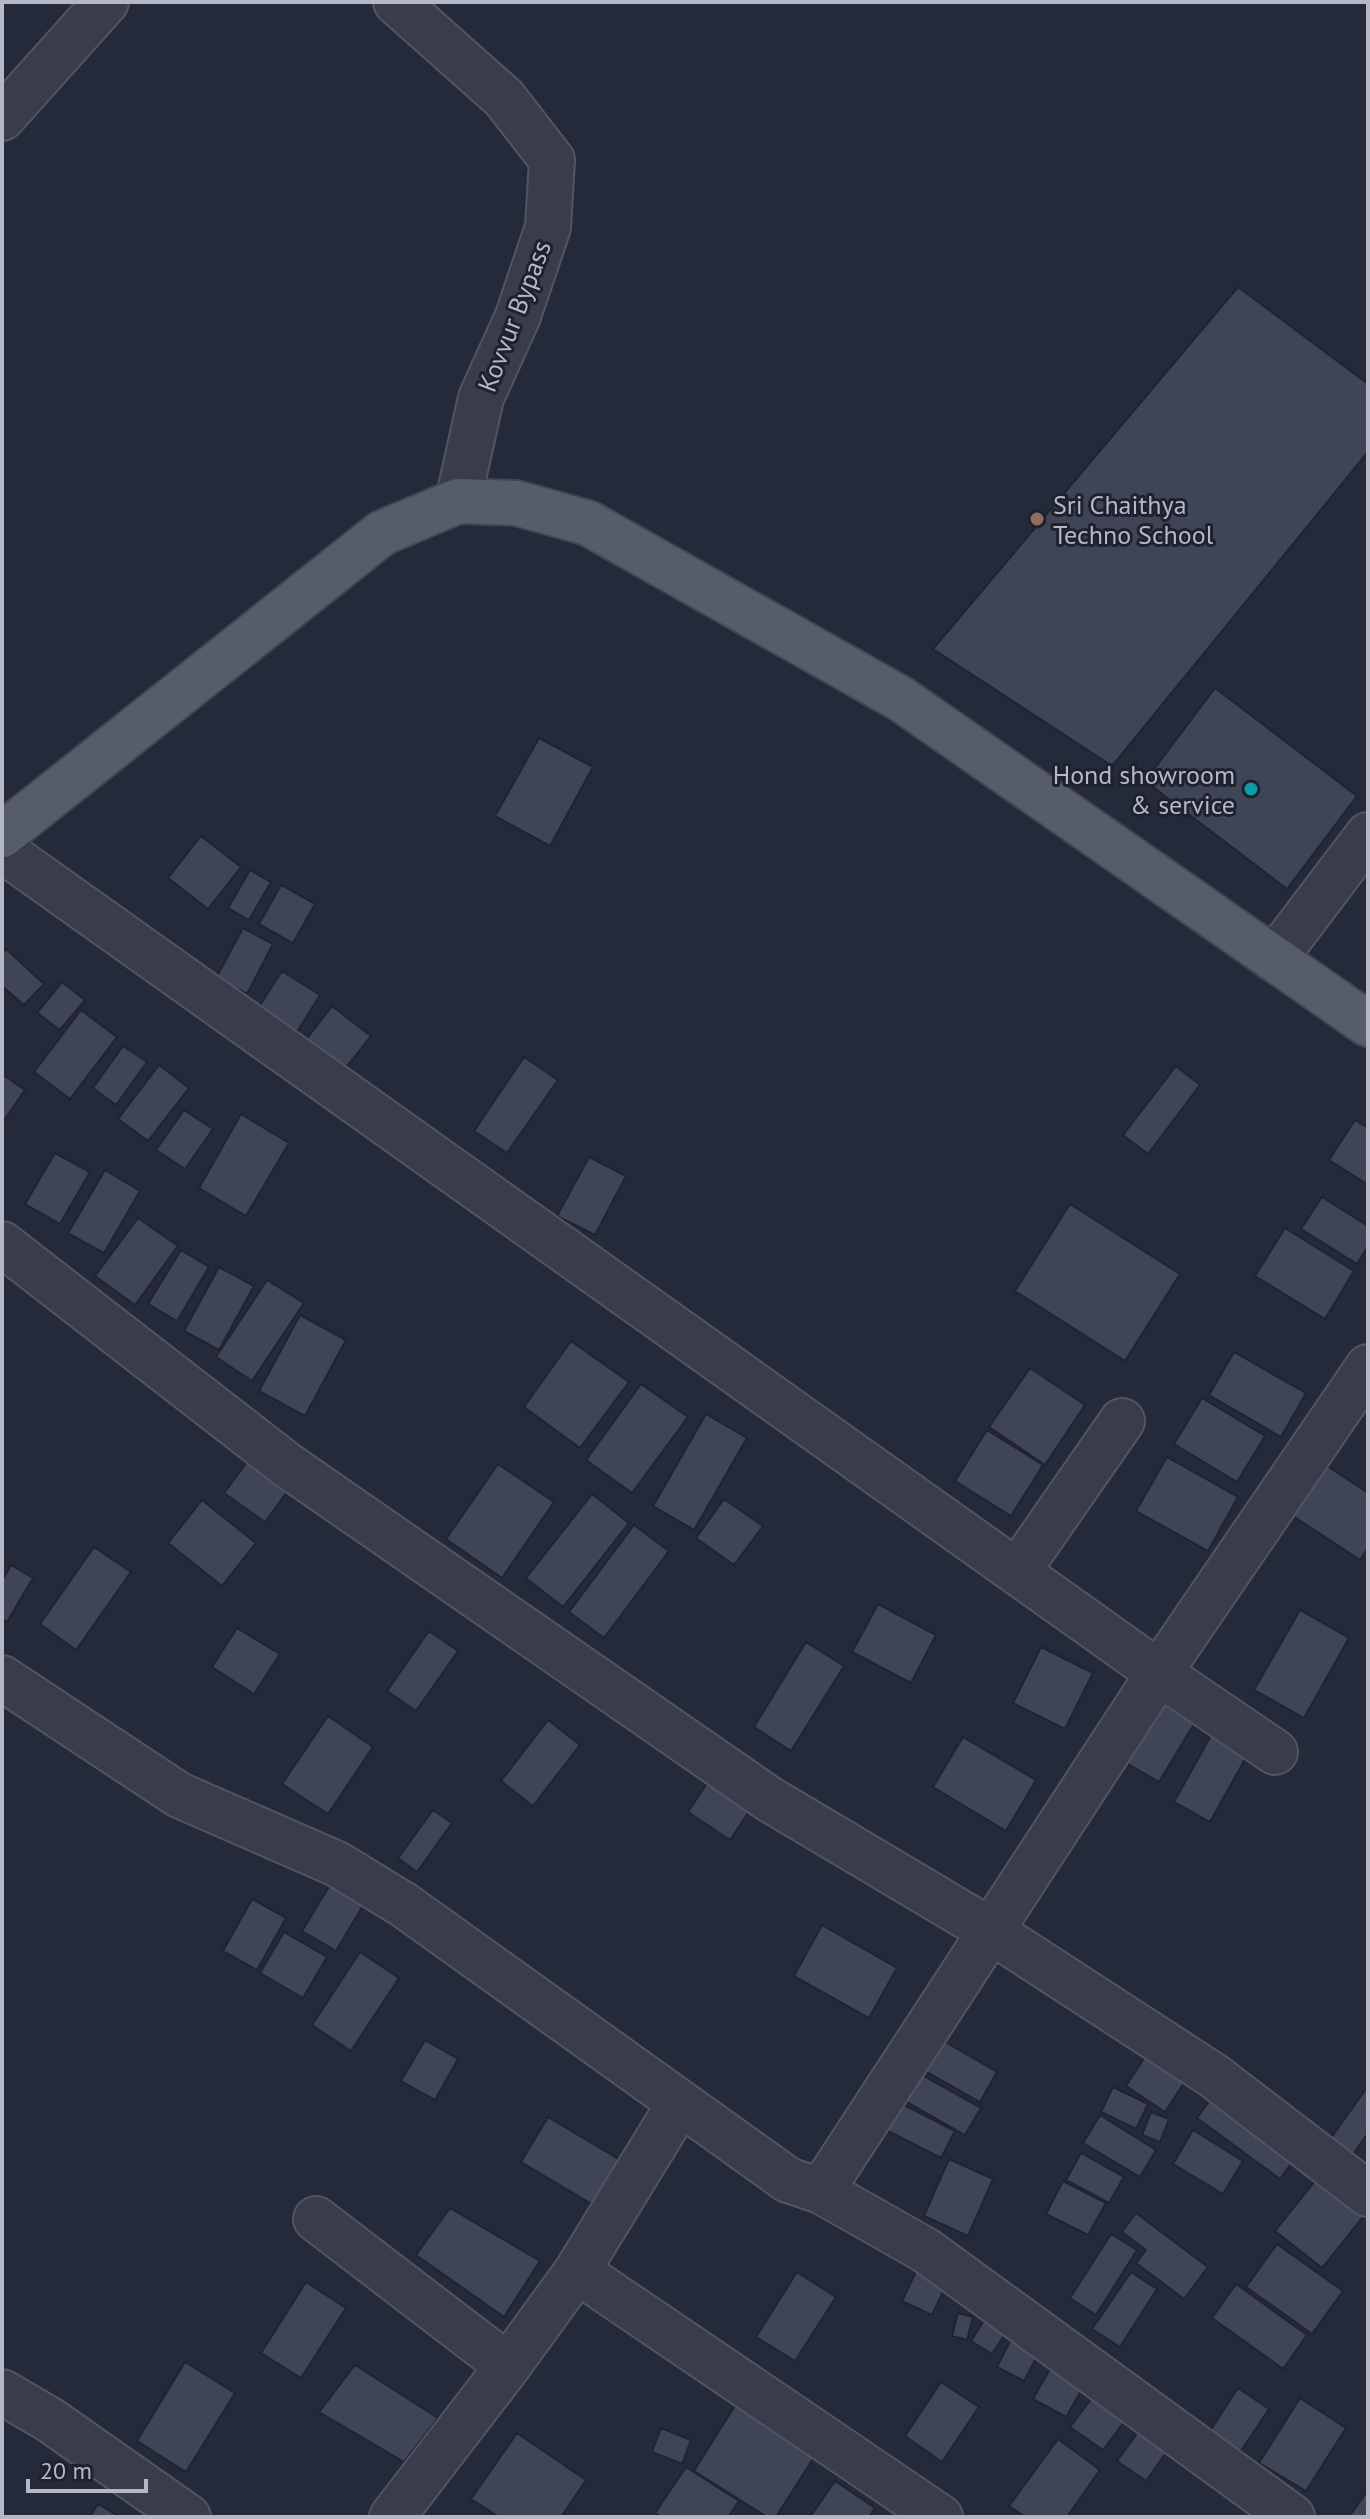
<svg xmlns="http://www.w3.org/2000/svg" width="1370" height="2519" viewBox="0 0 1370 2519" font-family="'PT Sans',sans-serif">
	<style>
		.building { fill: #3f4557; stroke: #202431; stroke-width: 2 }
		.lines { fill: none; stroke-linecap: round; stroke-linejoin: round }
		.minor-casing { stroke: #515562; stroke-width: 48 }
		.major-casing { stroke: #424653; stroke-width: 48 }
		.minor { stroke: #393d4b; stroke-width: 44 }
		.major { stroke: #575c6a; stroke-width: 44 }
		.education-dot { fill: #8d6e63; stroke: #1e222f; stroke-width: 3 }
		.culture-dot { fill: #0f9aa8; stroke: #1e222f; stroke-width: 3 }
		.labels { text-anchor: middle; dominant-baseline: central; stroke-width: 6; stroke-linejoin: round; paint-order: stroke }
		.street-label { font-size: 26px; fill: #b4b8c6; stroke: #1e222f }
		.poi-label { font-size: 26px; fill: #b4b8c6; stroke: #1e222f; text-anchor: start }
	</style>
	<rect width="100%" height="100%" fill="#252a3a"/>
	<!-- building -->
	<path class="building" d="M1238 287 1368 384V452L1112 766 933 649Z
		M1215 688 1357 796 1287 889 1145 781Z
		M539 738 593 767 550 846 495 816Z
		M201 836 241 867 208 909 168 878Z
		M250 870 271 882 249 920 228 908Z
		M281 885 315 904 293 943 259 924Z
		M243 928 273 944 247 994 216 978Z
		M6 949 44 984 24 1005 2 986V954Z
		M282 971 320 995 292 1040 253 1016Z
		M62 982 85 1000 60 1030 37 1013Z
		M332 1006 371 1036 336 1080 298 1050Z
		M81 1010 117 1037 70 1099 34 1072Z
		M123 1046 147 1062 116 1105 93 1088Z
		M524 1057 558 1080 507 1153 474 1131Z
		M159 1065 189 1088 148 1141 118 1119Z
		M1176 1066 1200 1085 1148 1154 1123 1135Z
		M2 1074 25 1090 2 1123Z
		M184 1110 213 1129 185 1169 156 1150Z
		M241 1114 289 1143 246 1216 199 1188Z
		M1355 1120 1368 1128 1367 1184 1329 1160Z
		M55 1153 90 1172 60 1224 25 1204Z
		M589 1157 626 1176 595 1235 557 1216Z
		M105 1170 140 1191 104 1253 68 1233Z
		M1322 1197 1368 1226V1246L1357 1264 1301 1229Z
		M1070 1204 1180 1274 1125 1361 1015 1291Z
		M138 1218 178 1246 135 1305 95 1276Z
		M1285 1228 1354 1271 1325 1319 1255 1276Z
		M181 1250 209 1267 177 1321 148 1304Z
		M219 1267 254 1286 219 1350 184 1331Z
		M267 1280 304 1303 252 1381 216 1357Z
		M300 1315 346 1340 305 1416 259 1391Z
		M571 1341 629 1382 580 1448 524 1407Z
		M1234 1352 1306 1393 1281 1437 1209 1395Z
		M1030 1368 1085 1405 1045 1465 989 1427Z
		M641 1384 688 1417 632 1493 586 1460Z
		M1202 1398 1265 1436 1237 1482 1174 1444Z
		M706 1414 747 1438 694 1530 653 1506Z
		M987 1430 1043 1465 1011 1516 955 1481Z
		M1167 1457 1238 1497 1208 1551 1136 1511Z
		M1320 1461 1368 1493V1548L1360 1560 1287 1512Z
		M247 1462 287 1492 265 1522 224 1493Z
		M498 1464 554 1502 502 1578 446 1539Z
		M592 1494 629 1523 563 1607 526 1578Z
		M724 1499 763 1526 734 1565 696 1538Z
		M202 1500 256 1543 222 1586 168 1543Z
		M634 1525 669 1551 604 1638 569 1612Z
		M94 1547 131 1572 76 1650 40 1624Z
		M11 1565 33 1578 7 1622 2 1619V1581Z
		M878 1604 936 1635 911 1683 852 1652Z
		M1300 1610 1349 1638 1304 1718 1254 1690Z
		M237 1628 280 1654 254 1694 212 1667Z
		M429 1631 458 1651 416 1711 387 1691Z
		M806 1642 844 1666 791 1751 754 1727Z
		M1041 1647 1093 1673 1065 1729 1013 1703Z
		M1159 1696 1197 1719 1159 1782 1121 1760Z
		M328 1716 373 1747 328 1814 282 1784Z
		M548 1720 580 1745 533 1806 501 1781Z
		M1213 1732 1249 1752 1210 1822 1174 1802Z
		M963 1737 1036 1780 1006 1831 933 1787Z
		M716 1770 758 1798 730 1840 688 1812Z
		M433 1810 452 1823 417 1872 398 1858Z
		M330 1885 364 1904 336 1951 302 1931Z
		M252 1899 286 1918 257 1970 223 1951Z
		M822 1925 897 1968 869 2018 794 1976Z
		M284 1932 327 1957 303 1998 260 1973Z
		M360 1952 399 1978 351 2051 312 2025Z
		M425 2040 458 2059 435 2100 401 2081Z
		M942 2040 997 2072 980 2102 925 2071Z
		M1148 2052 1188 2077 1165 2112 1126 2086Z
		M920 2074 981 2108 965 2135 905 2101Z
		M1368 2086V2133L1353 2154 1331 2138Z
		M1113 2087 1148 2104 1136 2129 1101 2112Z
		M1215 2093 1298 2154 1280 2179 1197 2118Z
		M900 2103 955 2131 941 2158 886 2130Z
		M1151 2112 1169 2119 1160 2142 1142 2135Z
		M1100 2115 1156 2150 1140 2177 1083 2143Z
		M548 2117 622 2161 595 2206 521 2162Z
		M1193 2130 1243 2161 1223 2194 1173 2164Z
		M1081 2153 1124 2177 1109 2203 1066 2180Z
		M949 2159 993 2179 968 2236 924 2216Z
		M1319 2176 1366 2213 1322 2268 1275 2231Z
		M1063 2181 1106 2203 1088 2235 1046 2214Z
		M450 2208 540 2261 504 2317 416 2255Z
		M1136 2213 1208 2267 1184 2299 1136 2263 1146 2250 1122 2232Z
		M1111 2234 1137 2250 1096 2315 1070 2298Z
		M1277 2244 1343 2291 1312 2334 1246 2287Z
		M922 2259 952 2273 932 2315 902 2301Z
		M797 2272 836 2297 795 2361 756 2337Z
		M1131 2272 1157 2289 1120 2347 1092 2329Z
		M306 2282 346 2308 301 2378 261 2353Z
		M1236 2284 1307 2335 1283 2369 1212 2318Z
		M992 2308 1013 2322 992 2354 971 2341Z
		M958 2313 973 2317 967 2340 952 2336Z
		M1014 2333 1042 2347 1024 2381 997 2367Z
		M1055 2360 1088 2379 1066 2417 1033 2399Z
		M185 2362 235 2393 186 2472 137 2441Z
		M355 2365 438 2418 404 2462 319 2412Z
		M941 2382 979 2407 942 2462 905 2436Z
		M1238 2388 1269 2409 1239 2454 1208 2434Z
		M1098 2390 1130 2414 1103 2450 1070 2427Z
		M741 2396 821 2446 776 2517H767L694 2471Z
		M1300 2398 1346 2428 1306 2491 1259 2463Z
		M1147 2420 1175 2440 1146 2481 1117 2461Z
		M661 2428 691 2440 682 2464 652 2452Z
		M517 2433 586 2480 561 2517H499L471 2499Z
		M1058 2439 1100 2470 1067 2517H1025L1009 2506Z
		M686 2467 739 2501 728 2517H661L655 2513Z
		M835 2481 875 2508 869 2517H810Z
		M1368 2490V2517H1349Z
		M98 2504 120 2517H90Z"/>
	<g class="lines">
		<defs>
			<path id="minor" d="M396 2 504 98 552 160 548 227 518 316 481 398 458 501
				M2 118 106 2
				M2 850 1159 1673 1275 1752
				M1274 959 1368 835
				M2 1244 287 1465 769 1799 991 1931 1214 2076 1368 2194
				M1017 1572 1122 1421
				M2 1678 179 1795 337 1864 404 1905 788 2180 821 2191 925 2250 1292 2517
				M821 2191 1159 1673 1368 1367
				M316 2219 508 2366
				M577 2271 940 2517
				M2 2392 50 2420 188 2517
				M392 2517 508 2366 577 2271 680 2103"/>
			<path id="major" d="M2 835 382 533 458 501 516 503 588 523 901 699 1368 1024"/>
		</defs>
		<!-- minor casing -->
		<use href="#minor" class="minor-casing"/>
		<!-- major casing -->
		<use href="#major" class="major-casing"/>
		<!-- minor -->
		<use href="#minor" class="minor"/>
		<!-- major -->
		<use href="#major" class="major"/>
	</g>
	<!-- markers -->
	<circle class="education-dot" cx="1037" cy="519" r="8"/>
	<circle class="culture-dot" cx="1251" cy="789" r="8"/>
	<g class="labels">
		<!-- street labels -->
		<g class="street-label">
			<text transform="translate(514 316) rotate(-69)">Kovvur Bypass</text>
		</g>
		<!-- poi labels -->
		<g class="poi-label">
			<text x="1053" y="504">Sri Chaithya<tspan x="1053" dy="30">Techno School</tspan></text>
			<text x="1235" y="774" text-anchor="end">Hond showroom<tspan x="1235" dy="30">&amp; service</tspan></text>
		</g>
	</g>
	<!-- border -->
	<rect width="1370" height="2519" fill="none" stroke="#b4b8c6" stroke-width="8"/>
	<!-- scale -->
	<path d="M28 2479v12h118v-12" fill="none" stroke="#b4b8c6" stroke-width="4"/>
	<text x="40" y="2479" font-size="24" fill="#b4b8c6" stroke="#1e222f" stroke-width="6" paint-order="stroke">20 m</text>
</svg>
